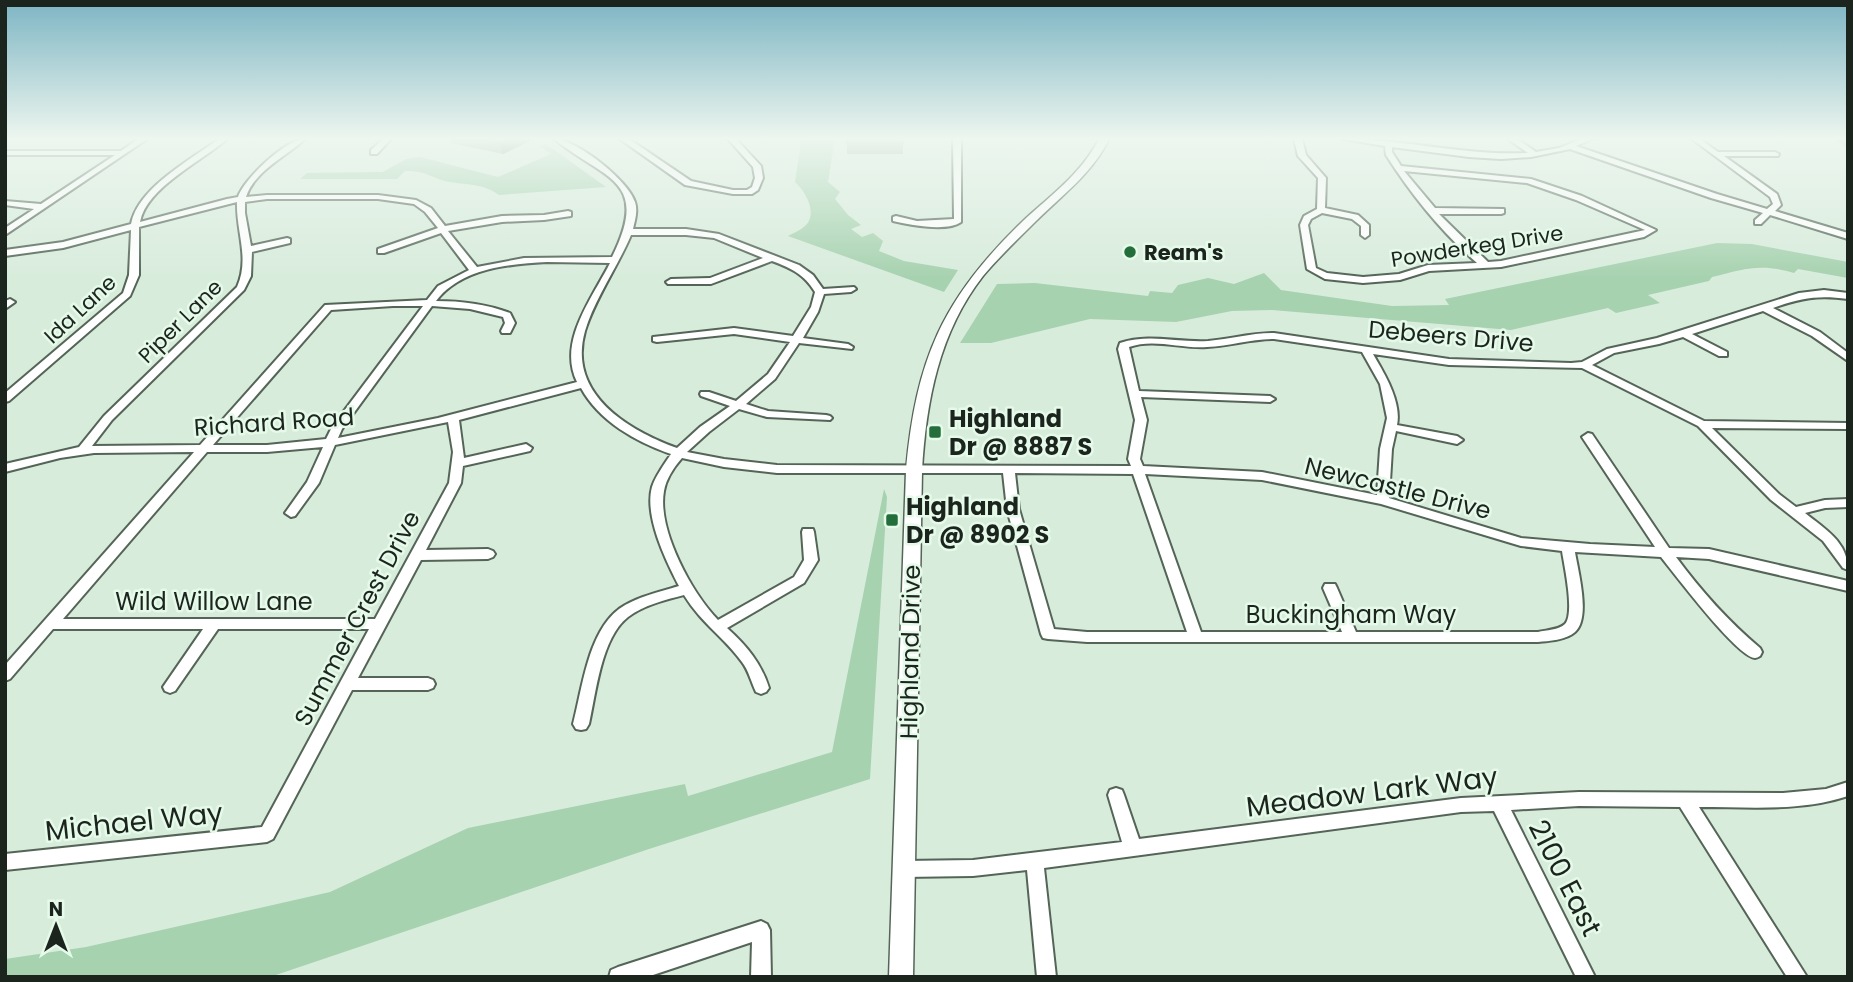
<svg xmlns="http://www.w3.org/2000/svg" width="1853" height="982" viewBox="0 0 1853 982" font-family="Poppins,sans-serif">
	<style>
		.green { fill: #a7d2b0 }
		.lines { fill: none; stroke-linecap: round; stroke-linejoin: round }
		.minor-casing { stroke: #546557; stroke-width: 4 }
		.major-casing { stroke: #546557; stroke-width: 3 }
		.minor { fill: #fff; fill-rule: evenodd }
		.major { fill: #fff; fill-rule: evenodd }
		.wall { fill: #90a193 }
		.shaded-wall { fill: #758378 }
		.building { fill: #a7bbab; stroke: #758378; stroke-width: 2 }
		.poi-dot { fill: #246e3c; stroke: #e5fae9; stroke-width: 2.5 }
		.labels { text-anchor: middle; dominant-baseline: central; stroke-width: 5; stroke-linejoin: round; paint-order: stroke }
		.far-street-label { font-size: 21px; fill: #1c241e; stroke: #e5fae9 }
		.far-poi-label { font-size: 21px; font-weight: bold; fill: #1c241e; stroke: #e5fae9; text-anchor: start }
		.street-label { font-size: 24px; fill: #1c241e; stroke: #e5fae9 }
		.poi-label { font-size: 24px; font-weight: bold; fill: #1c241e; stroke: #e5fae9; text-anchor: start }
		.near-street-label { font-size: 28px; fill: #1c241e; stroke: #e5fae9 }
	</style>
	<rect width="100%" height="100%" fill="#d8ecdc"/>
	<!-- green -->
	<path class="green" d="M799 139H835L828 182 840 192 835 199 848 215 861 225 851 229 862 237 873 233 883 241 879 251 904 261 958 270 944 292 788 236C794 233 803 229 807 224 817 211 805 191 795 182L801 142Z
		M546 144 606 187 499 195C479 180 458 187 436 178 424 173 420 171 405 171L397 179H300L307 173 383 172 406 159 420 157 498 177 551 154 539 146Z
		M1717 243 1752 244 1848 262V278L1798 269 1794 273C1760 263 1745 269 1712 277L1709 281 1648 295 1660 303 1616 313 1608 308 1511 330 1272 310 1232 311 1176 322 1090 319 991 343H960L997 284 1035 283 1148 296 1150 291 1172 293 1178 285 1208 278 1234 284 1264 273 1281 290 1392 306 1449 305 1445 299Z
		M884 489 887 497 870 779 649 849 270 977H5V959L86 947 330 892 468 828 685 784 688 796 832 752Z"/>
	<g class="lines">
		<defs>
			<path id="minor" d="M138 139H147L5 235V228L34 209 5 205V201L41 204 115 155H5V151H121Z
				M219 139H227C202 161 146 188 140 222L227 199 238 197C244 179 286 139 305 139 287 156 254 171 246 197L267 195H378L416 200 431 208 445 226 502 216 544 215 568 211 571 212V216L544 220 502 222 448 231 477 267 524 258 612 257C651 179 605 180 554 139 576 139 628 180 635 202 638 211 635 220 633 229H686L719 234 799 265 813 275 823 289 854 287 856 289 851 292 824 294 818 312 803 338 848 344 853 347 852 349 799 343 775 379 746 404 768 411 826 415 830 416 832 418 830 420 767 417 739 409 709 432 687 452 724 459 777 465 1131 466 1128 459 1135 420 1118 349 1120 343C1150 333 1178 343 1208 341 1230 339 1251 333 1274 333L1449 359 1571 363 1582 362 1607 349 1657 338 1799 293 1824 290 1848 293V299C1818 295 1801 298 1773 308L1820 332 1848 353V361L1812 336 1763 311 1692 334 1727 352V356H1719L1683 337 1659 344 1614 353 1592 365 1704 421 1848 423V429L1712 428 1779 494 1796 507 1825 500 1848 499V507L1825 508 1805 513C1825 529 1848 542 1848 570L1843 568 1823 541 1771 500 1698 426 1582 368 1449 365 1373 354C1384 373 1402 402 1397 425L1457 436 1463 440 1457 444 1396 431 1392 449 1389 498 1521 538 1590 544 1655 547 1582 437 1588 433 1592 434 1669 548 1709 549 1848 581V591L1709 559 1676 557C1701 591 1728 621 1760 648L1762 652 1760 656C1758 657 1757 658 1755 658 1737 657 1674 573 1661 557L1575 552C1578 571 1591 618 1575 632 1566 640 1549 641 1538 642H1087L1048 639 1043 638 1041 634 1007 509 1003 473H777L724 467 682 458C674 467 666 479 664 491 657 530 692 593 718 620L794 577 804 560 802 532 803 529H813L814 532 818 560 804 583 727 628C747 646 761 663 769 688L766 692 761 694 756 692C751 682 749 671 742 662 724 637 702 624 684 595 665 600 644 605 628 617 601 638 596 693 589 724L586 729 581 730 576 729 573 724C582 690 588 632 619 609 636 597 659 592 679 586 666 561 644 516 652 487 656 475 664 465 671 454 636 442 599 421 581 388L459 420 464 458 526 444 532 448 530 451 463 466 461 483 426 550 488 549 493 551 495 554 493 557 488 559 421 560 358 678H428L433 680 435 684 433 688 428 690H352L273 839 267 842 5 870V854L262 827 369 629H218L175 691 170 693 165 691 163 687 203 629H53L10 679 5 681V665L194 452 94 453 60 458 5 472V464L79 447 104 416 237 287C250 258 236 232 237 202L139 227V275L130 296 9 401 5 402V393L123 293 129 275 131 230 63 248 5 256V250L63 242 131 224C138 188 190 160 219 139ZM267 199H378L414 204 425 212 438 228 378 249V253H384L441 233 469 270 438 286 427 300 325 305 200 445 92 446 112 420 244 290 251 276 252 252 290 243V239L287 238 251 246 245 213V202ZM631 235H686L714 238 763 258 710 278 671 279 666 282 668 284H711L772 261C791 268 804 274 815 292L811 307 793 336 734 328 653 337V341L657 342 734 334 790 342 768 374 736 401 709 392H701L700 394 701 396 730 406 700 427 677 448C628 430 567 394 585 331 594 300 618 266 631 235ZM547 262 610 263C593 297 557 342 577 382L438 418 338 438 342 429 432 306 470 309 503 317 505 323 501 331 502 333H510L515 323 510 313C486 304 462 301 436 301 461 268 509 264 547 262ZM393 306H423L332 427 326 439 267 445H213L331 310ZM1274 339 1362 352 1380 384 1387 418 1380 449 1377 495 1262 472 1143 466 1140 459 1147 420 1141 397 1270 402 1275 399 1270 396 1139 391 1129 347C1154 338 1181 349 1207 347 1230 346 1251 339 1274 339ZM448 422 453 452 449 483 375 619H63L207 452H267L323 447 307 482 285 513 291 517 295 516 319 483 335 445ZM1015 473 1133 474 1187 632H1087L1054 629 1019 509ZM1145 474 1262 480 1381 504 1521 546 1562 551C1564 565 1575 613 1565 624 1559 630 1546 630 1538 632H1356L1337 588 1335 584H1325L1323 588 1342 632H1201Z
				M383 139H391L377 154H371V150Z
				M620 139H629L691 181 733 190H747L752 187 755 178 753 167 728 139H736L761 166 763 178 758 190 752 194H733L685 185Z
				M953 139H961V222C947 232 910 225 893 221V217L896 216 917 221 954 219Z
				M1294 139H1302L1306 155 1326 178 1325 208 1358 215 1369 225V235L1365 238 1361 235V226L1352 219 1322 213 1311 219 1308 225 1316 268 1327 273 1363 277 1399 274 1428 265 1477 263C1442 233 1411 194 1386 155L1385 146 1343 139C1405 139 1463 156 1528 153L1508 139H1517L1536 152 1559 148 1581 139H1592L1576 146 1717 194 1767 209 1773 204 1770 197 1692 139H1700L1718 152H1775L1779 154 1778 156H1724L1777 194 1781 205 1775 211 1848 233V239L1770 215 1761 224H1755V220L1763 213 1711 198 1570 149 1531 157 1501 159 1469 157 1392 147V152L1401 166 1531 179 1582 196 1656 230 1644 237 1501 267 1429 271 1400 280 1363 283 1325 279 1307 269 1300 225 1304 216 1317 209 1318 178 1298 156ZM1404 171 1527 183 1576 200 1645 230 1501 261 1488 262 1439 214H1501L1504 213V209L1435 208Z
				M10 299 15 302 5 309V301Z
				M1848 782V796C1800 812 1748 807 1699 807L1807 977H1787L1680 807 1579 806 1511 810 1595 977H1576L1494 811 1461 812 1044 868 1056 977H1037L1027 870 973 876 904 877 898 875 895 869 898 863 904 861 973 860 1122 842 1108 795 1110 790 1116 788 1122 790 1124 795 1139 839 1461 798 1579 792 1783 793 1826 789Z
				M761 921 767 924 770 930 771 977H751L752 942 647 977H609L611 970 618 967Z"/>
			<path id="major" d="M1099 139H1109C1092 174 1061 196 1035 222 1017 240 999 257 983 276 939 332 926 402 922 471L913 977H889L906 471C916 360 942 299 1023 221 1050 196 1082 173 1099 139Z"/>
		</defs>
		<!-- minor casing -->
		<use href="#minor" class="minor-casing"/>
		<!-- major casing -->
		<use href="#major" class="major-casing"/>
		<!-- minor -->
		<use href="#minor" class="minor"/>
		<!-- major -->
		<use href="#major" class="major"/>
	</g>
	<!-- wall -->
	<path class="wall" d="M450 139H530V141L503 154 451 143Z
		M903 139V154H847V143Z
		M1833 139H1848V148Z"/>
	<!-- shaded-wall -->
	<path class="shaded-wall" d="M508 139H530V141L503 154 500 143Z"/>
	<!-- building -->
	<path class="building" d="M484 139H508L500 143Z
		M847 139H903V143H847Z"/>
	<!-- sky -->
	<linearGradient id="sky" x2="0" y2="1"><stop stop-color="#7db5c3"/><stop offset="0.5" stop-color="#edf6ef"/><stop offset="1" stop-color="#edf6ef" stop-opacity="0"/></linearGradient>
	<rect width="1853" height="277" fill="url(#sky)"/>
	<!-- markers -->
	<g class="poi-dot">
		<circle cx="1130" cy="252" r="7"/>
		<rect x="928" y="425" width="14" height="14" rx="3.5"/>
		<rect x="885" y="513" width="14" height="14" rx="3.5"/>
	</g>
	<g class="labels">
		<!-- far-street labels -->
		<g class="far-street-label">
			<text transform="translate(1477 246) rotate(-9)">Powderkeg Drive</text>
			<text transform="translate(80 309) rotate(-43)">Ida Lane</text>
			<text transform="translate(180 321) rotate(-45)">Piper Lane</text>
		</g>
		<!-- far-poi labels -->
		<g class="far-poi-label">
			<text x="1144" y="252">Ream's</text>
		</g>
		<!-- street labels -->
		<g class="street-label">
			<text transform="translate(1451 336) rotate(5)">Debeers Drive</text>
			<text transform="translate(274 422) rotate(-4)">Richard Road</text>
			<text transform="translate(1398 488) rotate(14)">Newcastle Drive</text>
			<text x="214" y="601">Wild Willow Lane</text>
			<text x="1351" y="614">Buckingham Way</text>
			<text transform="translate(357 618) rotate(-62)">Summer Crest Drive</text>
			<text transform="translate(910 652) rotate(-89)">Highland Drive</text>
		</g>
		<!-- poi labels -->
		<g class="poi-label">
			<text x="949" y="418">Highland<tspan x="949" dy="28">Dr @ 8887 S</tspan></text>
			<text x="906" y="506">Highland<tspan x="906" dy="28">Dr @ 8902 S</tspan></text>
		</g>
		<!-- near-street labels -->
		<g class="near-street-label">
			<text transform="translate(1372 792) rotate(-7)">Meadow Lark Way</text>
			<text transform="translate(134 822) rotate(-6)">Michael Way</text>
			<text transform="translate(1565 878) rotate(63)">2100 East</text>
		</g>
	</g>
	<!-- border -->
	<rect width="1853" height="982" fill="none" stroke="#1c241e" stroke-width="14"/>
	<!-- north arrow -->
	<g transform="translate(56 926)" stroke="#e5fae9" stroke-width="5" paint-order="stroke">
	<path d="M0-5L12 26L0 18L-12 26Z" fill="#1c241e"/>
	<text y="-10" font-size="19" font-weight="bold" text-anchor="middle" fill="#1c241e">N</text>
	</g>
</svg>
